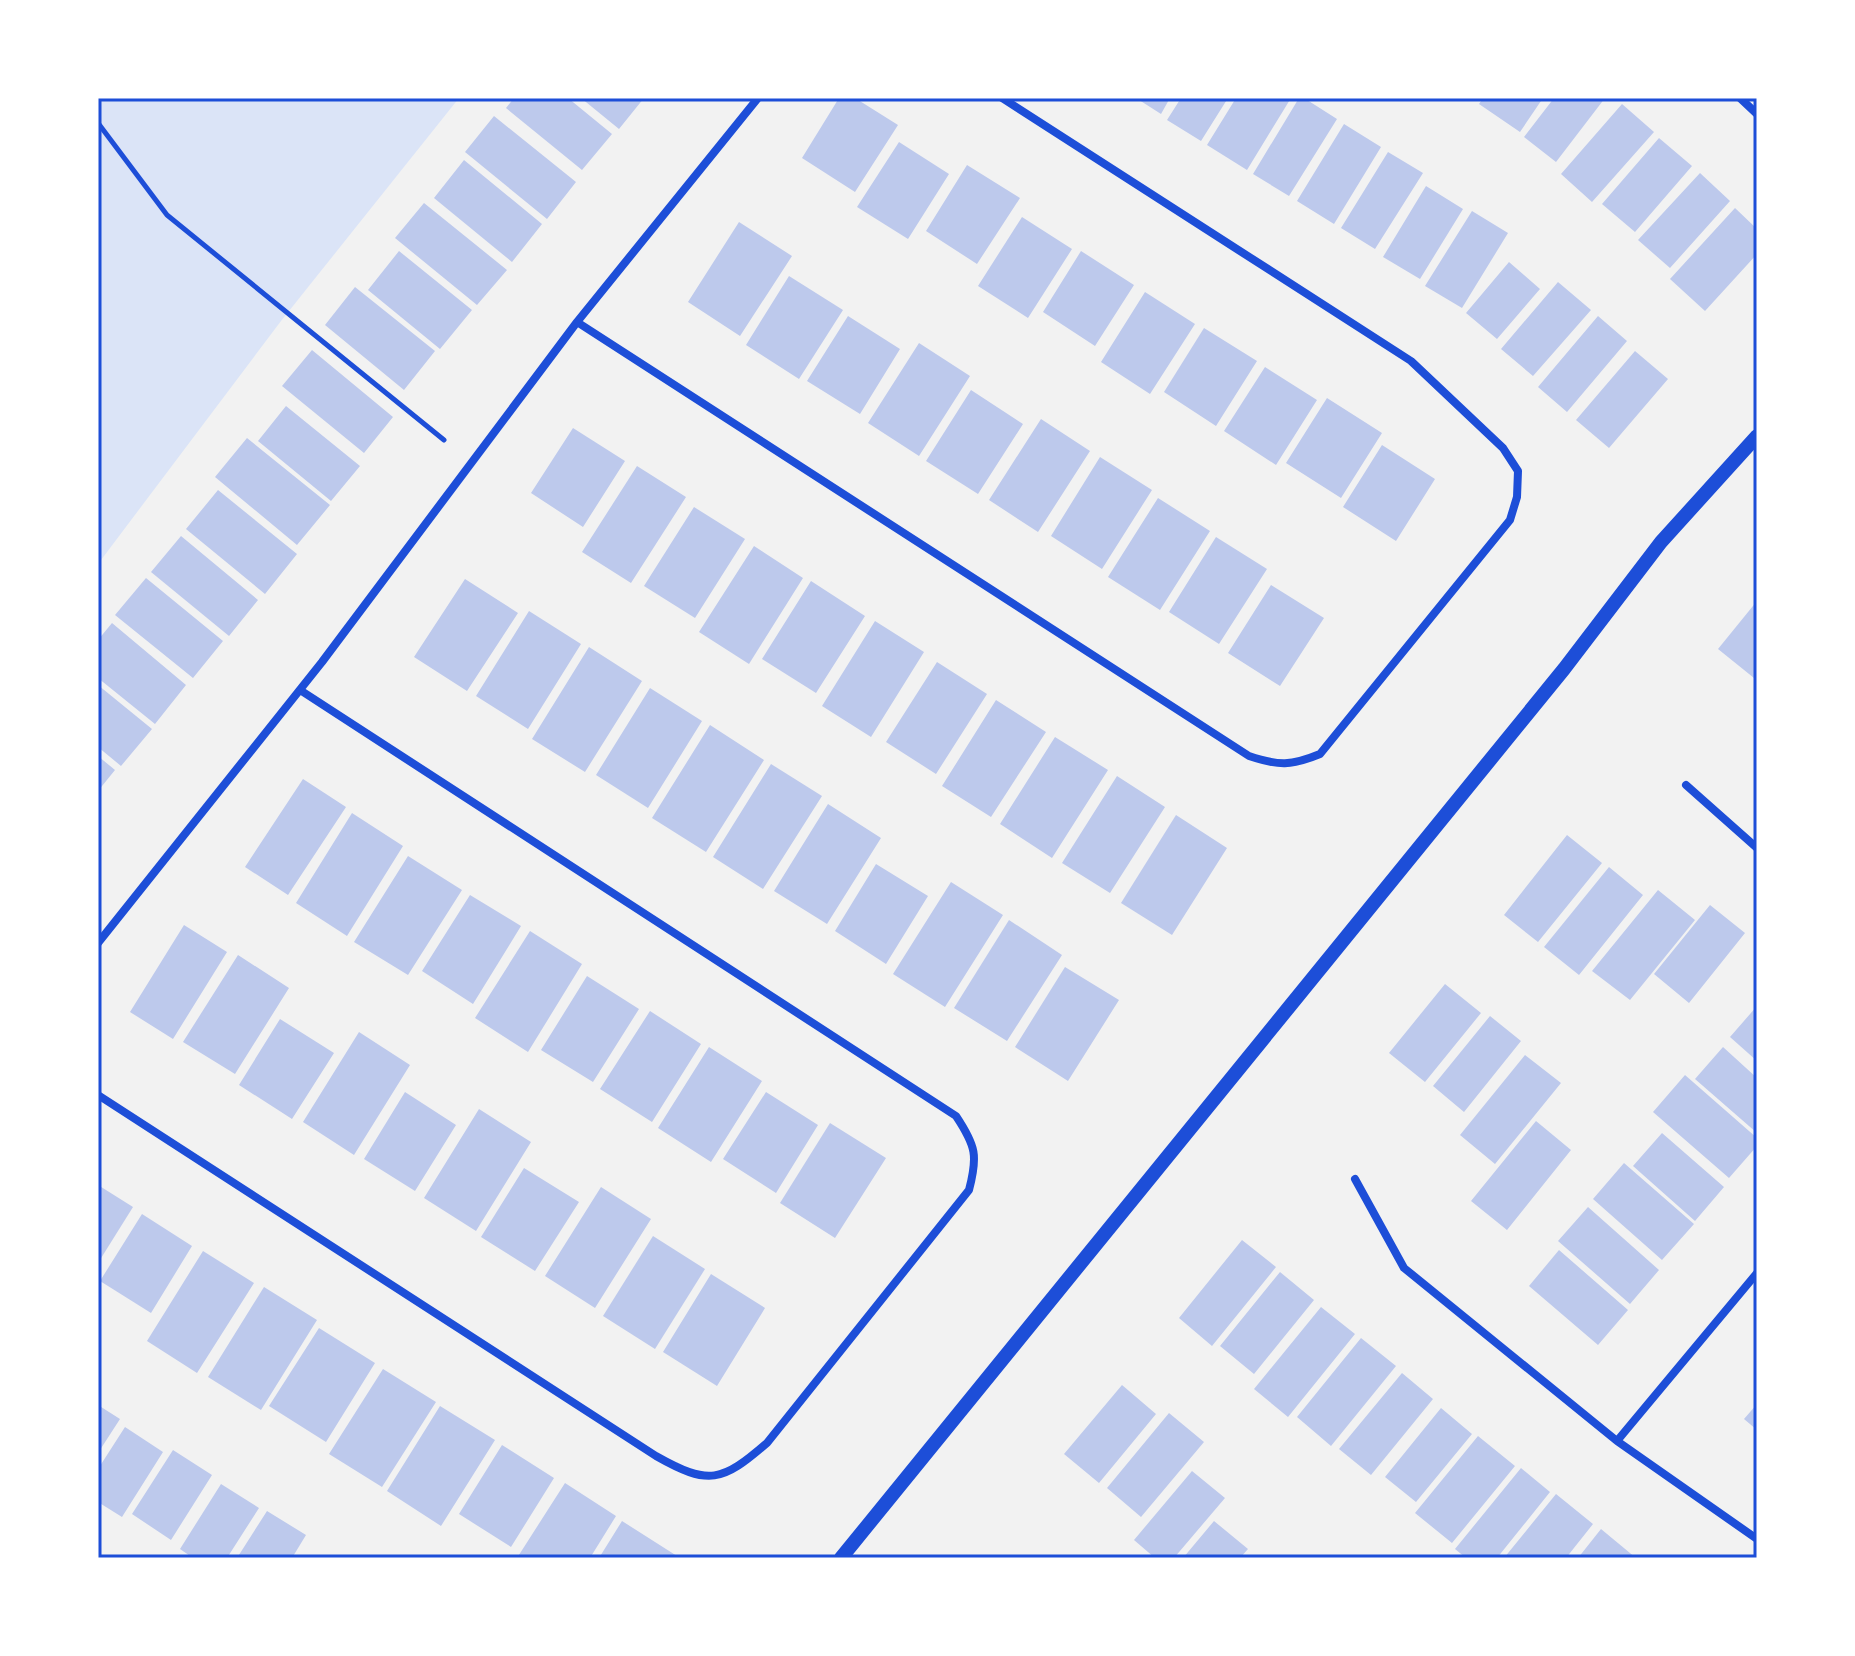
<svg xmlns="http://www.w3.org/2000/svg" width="1855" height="1656" viewBox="0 0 1855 1656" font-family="'Golos Text',sans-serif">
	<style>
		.green { fill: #dbe4f7 }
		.building { fill: #bdc9ec }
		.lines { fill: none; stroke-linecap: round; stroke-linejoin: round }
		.path { stroke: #1d4ed8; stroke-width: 5 }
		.minor { stroke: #1d4ed8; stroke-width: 8 }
		.tertiary { stroke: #1d4ed8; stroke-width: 14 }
		.neatline { fill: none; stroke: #1d4ed8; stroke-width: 3 }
	</style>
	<rect width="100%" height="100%" fill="#f2f2f2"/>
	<!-- green -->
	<path class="green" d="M98 98H459L281 321 98 564Z"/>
	<!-- building -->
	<path class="building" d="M514 98H568L612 134 582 170 506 108Z
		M581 98H644L619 129Z
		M839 98H855L898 125 855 192 802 158Z
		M1136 98H1170L1161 114Z
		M1181 98H1228L1201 141 1167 120Z
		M1236 98H1291L1247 170 1207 145Z
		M1299 98H1304L1337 119 1289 196 1253 174Z
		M1483 98H1543L1520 132 1479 104Z
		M1554 98H1605L1556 162 1524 137Z
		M1622 104 1654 132 1592 202 1561 174Z
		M494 116 576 182 547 219 465 152Z
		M1344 124 1381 147 1334 224 1297 201Z
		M1659 138 1692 166 1635 232 1602 204Z
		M899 142 949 174 908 239 857 207Z
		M1388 152 1423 173 1375 249 1341 228Z
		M464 160 542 224 512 262 434 198Z
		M967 165 1020 198 977 264 926 231Z
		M1700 173 1730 201 1670 268 1638 240Z
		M1426 186 1463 209 1420 279 1383 257Z
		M424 203 507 270 477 305 395 238Z
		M1735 208 1757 229V254L1705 311 1670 279Z
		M1472 211 1508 233 1462 308 1425 286Z
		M1022 217 1072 249 1028 318 978 286Z
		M739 222 792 256 740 336 688 302Z
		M399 251 472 310 440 349 368 290Z
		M1081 251 1134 285 1095 346 1043 312Z
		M1509 262 1540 289 1497 339 1466 313Z
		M789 276 843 310 799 379 746 345Z
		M1558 282 1591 310 1533 376 1501 349Z
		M355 287 435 351 404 390 325 325Z
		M1145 292 1195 324 1150 394 1101 362Z
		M848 316 900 349 860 414 807 381Z
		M1598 316 1627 341 1567 412 1538 387Z
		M1204 328 1257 361 1216 426 1164 392Z
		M919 343 970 376 919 456 868 423Z
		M312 350 393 417 364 453 282 386Z
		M1635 351 1668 379 1609 448 1576 420Z
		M1265 367 1317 400 1276 465 1224 431Z
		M971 390 1023 424 978 494 926 461Z
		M1327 398 1382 433 1341 498 1286 463Z
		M286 406 360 466 331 501 258 441Z
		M1041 419 1090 451 1038 532 989 500Z
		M573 428 625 461 583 527 531 493Z
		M247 438 330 505 297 545 215 477Z
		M1382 445 1435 479 1396 541 1343 507Z
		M1100 457 1152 490 1102 569 1051 536Z
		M637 466 686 497 631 583 582 552Z
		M218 490 297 554 265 594 186 529Z
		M1158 498 1210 531 1160 610 1108 577Z
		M694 507 745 539 695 618 644 586Z
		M181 536 258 600 229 636 151 572Z
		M1216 537 1267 569 1219 644 1169 612Z
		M754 546 803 578 749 664 699 632Z
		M146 578 223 641 193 678 115 615Z
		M465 579 518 613 467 691 414 657Z
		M811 581 865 616 816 693 762 659Z
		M1271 585 1324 618 1280 686 1228 653Z
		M1757 601V674L1754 678 1718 649Z
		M529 611 581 644 528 729 476 696Z
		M875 621 924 652 871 737 822 706Z
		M112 623 186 685 155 724 98 678V640Z
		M589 647 642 681 585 772 532 739Z
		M937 662 987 694 936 774 886 742Z
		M98 685 152 729 121 766 98 747Z
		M650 688 702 721 648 808 596 775Z
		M996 700 1046 732 991 817 942 786Z
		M710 725 764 760 706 852 652 818Z
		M1055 737 1108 770 1052 858 1000 824Z
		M98 756 115 770 98 791Z
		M771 764 822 796 763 889 713 857Z
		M1117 776 1165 807 1110 893 1062 863Z
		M303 779 346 807 288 895 245 867Z
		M828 804 881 838 827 924 774 891Z
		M352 813 403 846 347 936 296 903Z
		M1176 815 1227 848 1172 935 1121 903Z
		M1567 835 1602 863 1538 942 1504 915Z
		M408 856 462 890 408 975 354 942Z
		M876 864 928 896 886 964 835 931Z
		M1609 867 1643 895 1579 975 1544 947Z
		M951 882 1003 915 945 1007 893 974Z
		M1658 890 1695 920 1630 1000 1592 971Z
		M470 895 521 926 473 1004 422 971Z
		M1710 905 1745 933 1689 1003 1654 974Z
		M1009 920 1062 955 1007 1041 954 1008Z
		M184 925 227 952 173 1039 130 1012Z
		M530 931 582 964 528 1052 475 1018Z
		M238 955 289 988 235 1074 183 1042Z
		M1065 967 1119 1000 1068 1081 1015 1047Z
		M587 976 639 1009 593 1082 541 1050Z
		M1445 984 1481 1013 1425 1082 1389 1053Z
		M1757 1006V1061L1730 1037Z
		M650 1011 701 1044 652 1122 600 1089Z
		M1490 1016 1521 1041 1464 1112 1433 1086Z
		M280 1019 334 1053 292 1119 239 1085Z
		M359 1032 410 1065 354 1155 303 1122Z
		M709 1047 762 1081 711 1162 658 1128Z
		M1723 1047 1757 1078V1133L1695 1079Z
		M1525 1055 1561 1083 1495 1164 1460 1135Z
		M1685 1075 1757 1138V1146L1729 1178 1653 1112Z
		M405 1092 456 1125 415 1191 364 1159Z
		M766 1092 818 1125 776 1193 723 1159Z
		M479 1109 531 1142 476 1231 424 1198Z
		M1536 1121 1571 1150 1507 1230 1471 1201Z
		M830 1123 886 1158 835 1238 780 1203Z
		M1662 1133 1724 1187 1695 1221 1633 1166Z
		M1624 1163 1694 1224 1662 1260 1593 1199Z
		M524 1168 579 1202 535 1271 481 1237Z
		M98 1185 133 1207 98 1263Z
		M601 1187 651 1219 595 1308 545 1276Z
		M1588 1207 1659 1270 1630 1304 1558 1241Z
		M142 1214 192 1246 151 1313 100 1281Z
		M653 1236 705 1269 655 1349 603 1316Z
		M1242 1240 1276 1267 1212 1346 1179 1318Z
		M1559 1250 1628 1310 1598 1345 1529 1286Z
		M203 1251 254 1283 197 1373 147 1341Z
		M1280 1272 1314 1300 1254 1374 1220 1346Z
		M711 1274 765 1308 717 1386 663 1352Z
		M264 1287 317 1320 261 1410 208 1377Z
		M1321 1307 1355 1334 1288 1417 1254 1389Z
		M319 1328 375 1363 326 1442 269 1406Z
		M1361 1338 1396 1366 1331 1446 1297 1417Z
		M383 1369 436 1402 382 1487 329 1454Z
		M1402 1373 1433 1399 1371 1475 1339 1449Z
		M1122 1385 1156 1414 1099 1483 1064 1454Z
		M1757 1404V1430L1744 1419Z
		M98 1405 120 1419 98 1453Z
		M440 1406 495 1440 441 1526 387 1491Z
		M1441 1408 1472 1434 1416 1502 1385 1477Z
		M1169 1413 1204 1442 1141 1517 1107 1488Z
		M125 1427 163 1452 122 1517 98 1502V1469Z
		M1478 1436 1515 1466 1452 1543 1415 1513Z
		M502 1445 554 1478 511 1547 459 1514Z
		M173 1450 212 1475 171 1540 132 1514Z
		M1521 1468 1550 1492 1497 1558H1466L1455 1549Z
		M1192 1471 1225 1498 1174 1558H1155L1134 1540Z
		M565 1483 616 1516 590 1558H517Z
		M221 1484 259 1508 227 1558H193L180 1549Z
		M1556 1494 1593 1524 1566 1558H1504Z
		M267 1511 306 1535 292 1558H237Z
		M622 1521 677 1556 675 1558H599Z
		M1214 1521 1248 1549 1240 1558H1183Z
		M1601 1529 1636 1558H1578Z"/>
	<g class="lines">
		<!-- path -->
		<path class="path" d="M98 123 167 215 444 440"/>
		<!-- minor -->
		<path class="minor" d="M1740 98 1757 114
			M577 322 1249 756C1279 766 1291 766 1320 754L1510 520 1517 497 1518 471 1503 448 1411 361 1002 98
			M1686 785 1757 848
			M98 943 322 662 577 322 758 98
			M98 1095 656 1456C709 1486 722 1482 767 1443L969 1190C978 1156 976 1146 956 1116L300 690
			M1355 1179 1404 1268 1617 1441 1757 1539
			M1617 1441 1757 1273"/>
		<!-- tertiary -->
		<path class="tertiary" d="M841 1558 1564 669 1661 542 1757 436"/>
	</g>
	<!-- border -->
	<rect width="1855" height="1656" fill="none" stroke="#ffffff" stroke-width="200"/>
	<rect x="100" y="100" width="1655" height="1456" class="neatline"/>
</svg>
